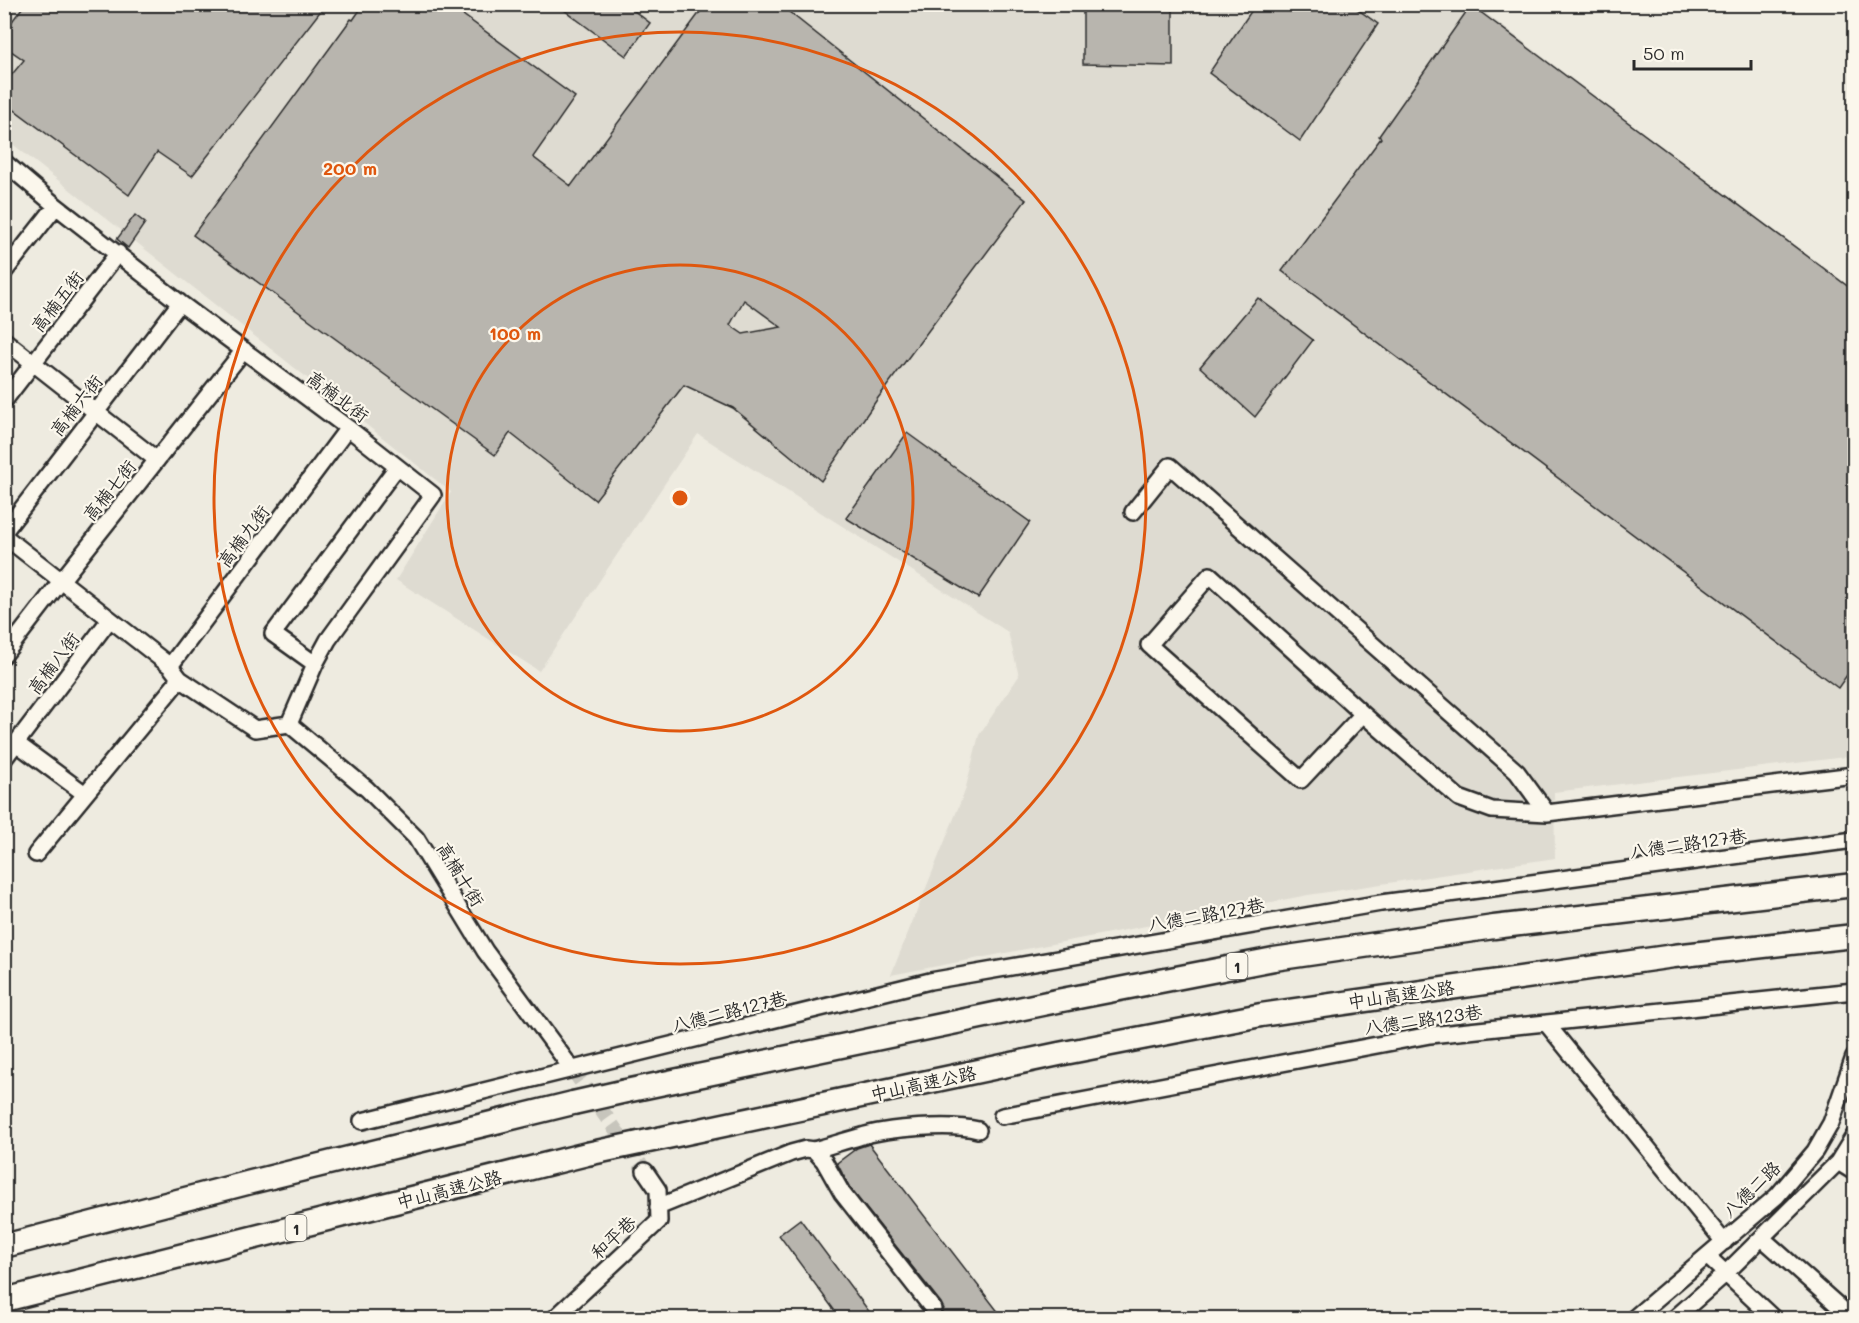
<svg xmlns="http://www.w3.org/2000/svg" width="1859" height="1323" viewBox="0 0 1859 1323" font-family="Mali,'LXGW WenKai TC',sans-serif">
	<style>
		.built { fill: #dedbd1 }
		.building { fill: #b8b5ae; stroke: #2b2b2b; stroke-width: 1.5; fill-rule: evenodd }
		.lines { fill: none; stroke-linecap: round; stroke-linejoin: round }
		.minor-tunnel { stroke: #c7c5bc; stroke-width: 15; stroke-dasharray: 15 8; stroke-linecap: butt }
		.minor-casing { stroke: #2b2b2b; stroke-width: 20 }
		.highway-casing { stroke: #2b2b2b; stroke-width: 27 }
		.minor { stroke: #fbf7ec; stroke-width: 15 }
		.highway { stroke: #fbf7ec; stroke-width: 22 }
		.highway-bridge-casing { stroke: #2b2b2b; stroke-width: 27; stroke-linecap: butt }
		.highway-bridge { stroke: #fbf7ec; stroke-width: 22 }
		.ring { fill: none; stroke: #df570e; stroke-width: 3 }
		.labels { text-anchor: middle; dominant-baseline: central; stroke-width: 4.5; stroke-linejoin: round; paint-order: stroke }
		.shield { fill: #fbf7ec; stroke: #696865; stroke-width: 1.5 }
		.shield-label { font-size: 16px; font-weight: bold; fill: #2b2b2b }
		.street-label { font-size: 18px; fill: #2b2b2b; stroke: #fbf7ec }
		.centre { fill: #df570e; stroke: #fbf7ec; stroke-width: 3 }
		.ring-label { font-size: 18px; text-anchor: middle; font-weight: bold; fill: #df570e; stroke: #fbf7ec; stroke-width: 4.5; stroke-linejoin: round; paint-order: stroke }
	</style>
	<rect width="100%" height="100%" fill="#eeebe0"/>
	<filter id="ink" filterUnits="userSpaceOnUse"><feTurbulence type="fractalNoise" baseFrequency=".0167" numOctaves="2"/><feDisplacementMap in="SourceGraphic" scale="12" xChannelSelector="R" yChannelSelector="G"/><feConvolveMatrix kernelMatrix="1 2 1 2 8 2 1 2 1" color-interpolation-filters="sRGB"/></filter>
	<g filter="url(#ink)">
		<!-- built -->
		<path class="built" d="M4 5H1475L1854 295V756L1554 792 1555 858 1308 895 891 975 965 791 979 735 1019 676 1008 632 698 434 539 671 396 580 451 492 5 138Z"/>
		<!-- building -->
		<path class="building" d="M25 4H326L192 176 157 152 129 195 4 102V84L24 60 4 46V32Z
			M364 4H448L575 97 533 157 571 186 706 4H779L1026 200 878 398 821 481 733 408 684 385 595 500 510 433 495 455 193 235 351 19 353 20ZM744 300 781 327 743 334 730 325Z
			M556 4H625L650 23 626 56Z
			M1083 4H1173V66L1083 64Z
			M1256 4H1350L1378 24 1300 141 1209 73Z
			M1471 5 1854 291V665L1838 688 1282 271 1381 138 1379 136Z
			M135 215 145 223 128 248 117 239Z
			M1258 298 1313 340 1255 417 1200 367Z
			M907 433 1030 522 978 598 846 518Z
			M869 1144 1003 1318H936L944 1309 941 1303 850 1188 837 1163 857 1148Z
			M800 1219 874 1318H840L779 1235Z"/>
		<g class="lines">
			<!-- minor-tunnel -->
			<path class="minor-tunnel" d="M572 1069 645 1171"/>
			<defs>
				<path id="minor" d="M4 162 56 206 180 303 348 428 433 495 328 640 315 664 289 724
					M4 272 56 206
					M4 340 157 460
					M4 401 118 253
					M1133 512 1170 466 1517 772 1547 813
					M4 532 180 303
					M4 536 170 666 180 679 255 729 289 724
					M4 655 61 581 244 350
					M315 664 273 634 397 467
					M170 666 348 428
					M1363 714 1301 780 1149 645 1210 575 1363 714 1459 798 1492 810 1547 813 1854 775
					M289 724 367 789 416 838 485 951 572 1069
					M16 743 85 794
					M4 759 110 619
					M36 854 180 679
					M1546 1023 1724 1242
					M1002 1116 1430 1035 1854 991
					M362 1121 930 981 1381 903 1854 840
					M814 1150C829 1146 844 1141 859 1137 886 1128 951 1123 978 1130
					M1838 1162 1854 1172
					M658 1207 791 1153 806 1149 814 1150 824 1161 842 1193 933 1309
					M1762 1238 1852 1318
					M1707 1256 1773 1318
					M555 1318 659 1221 658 1190 645 1171
					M1634 1318 1777 1196 1815 1151 1831 1123 1854 1057
					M1675 1318 1725 1274 1838 1162 1854 1136"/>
				<path id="highway" d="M626 1091 1052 1002 1274 959 1494 927 1854 885
					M639 1143 1059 1054 1261 1015 1674 956 1854 936
					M4 1246 251 1182 573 1103
					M4 1300 587 1154"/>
			</defs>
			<!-- minor casing -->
			<use href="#minor" class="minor-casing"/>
			<!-- highway casing -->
			<use href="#highway" class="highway-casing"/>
			<!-- minor -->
			<use href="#minor" class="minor"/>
			<!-- highway -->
			<use href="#highway" class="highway"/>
			<defs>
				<path id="highway-bridge" d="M573 1103 626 1091
					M587 1154 639 1143"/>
			</defs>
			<!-- highway-bridge casing -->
			<use href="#highway-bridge" class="highway-bridge-casing"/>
			<!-- highway-bridge -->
			<use href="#highway-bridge" class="highway-bridge"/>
		</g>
	</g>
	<!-- distance rings -->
	<g class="ring">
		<circle cx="680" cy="498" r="233"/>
		<circle cx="680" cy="498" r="466"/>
	</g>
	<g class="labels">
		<!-- shield labels -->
		<g class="shield">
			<rect x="1226.5" y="953" width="21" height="26" rx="4.5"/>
			<rect x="285.5" y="1215" width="21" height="26" rx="4.5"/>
		</g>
		<g class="shield-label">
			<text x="1237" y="966">1</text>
			<text x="296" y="1228">1</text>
		</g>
		<!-- street labels -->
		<g class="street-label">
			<text transform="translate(57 301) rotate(-52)">高楠五街</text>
			<text transform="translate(338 396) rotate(37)">高楠北街</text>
			<text transform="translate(76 405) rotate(-52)">高楠六街</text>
			<text transform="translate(109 490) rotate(-51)">高楠七街</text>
			<text transform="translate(243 536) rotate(-53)">高楠九街</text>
			<text transform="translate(53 663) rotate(-53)">高楠八街</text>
			<text transform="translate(1688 843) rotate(-8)">八德二路127巷</text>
			<text transform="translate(461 874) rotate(58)">高楠十街</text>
			<text transform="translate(1206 914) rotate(-10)">八德二路127巷</text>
			<text transform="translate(1401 994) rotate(-8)">中山高速公路</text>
			<text transform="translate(729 1011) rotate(-14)">八德二路127巷</text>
			<text transform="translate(1423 1019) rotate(-8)">八德二路123巷</text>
			<text transform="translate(923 1083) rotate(-12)">中山高速公路</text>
			<text transform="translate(449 1189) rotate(-14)">中山高速公路</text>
			<text transform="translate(1751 1189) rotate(-44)">八德二路</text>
			<text transform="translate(613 1237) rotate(-43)">和平巷</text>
		</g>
	</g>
	<circle cx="680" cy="498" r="9" class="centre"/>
	<g class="ring-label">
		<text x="350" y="175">200 m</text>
		<text x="515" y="340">100 m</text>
	</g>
	<!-- margin -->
	<rect width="1859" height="1323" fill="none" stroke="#fbf7ec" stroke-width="24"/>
	<rect x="12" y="12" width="1835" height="1299" fill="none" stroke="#2b2b2b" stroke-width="2" filter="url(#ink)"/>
	<!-- scale -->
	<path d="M1634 60v9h117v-9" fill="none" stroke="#2b2b2b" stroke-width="3"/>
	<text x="1643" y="60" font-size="18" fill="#2b2b2b" stroke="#fbf7ec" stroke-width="4.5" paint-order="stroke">50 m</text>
</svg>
